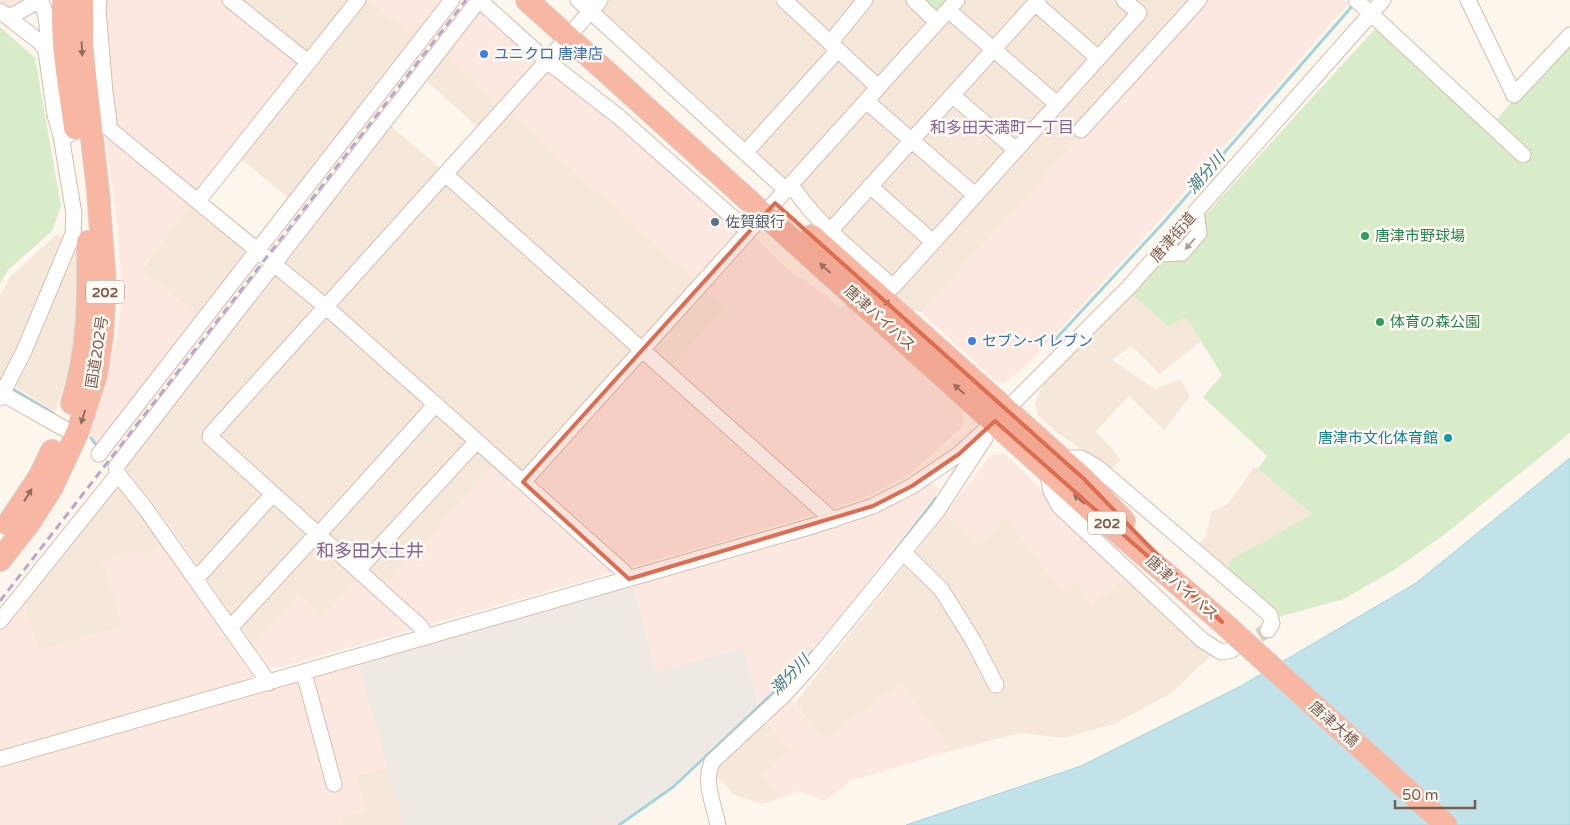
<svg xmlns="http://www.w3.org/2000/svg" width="1570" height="825" viewBox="0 0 1570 825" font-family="'Varela Round','Noto Sans JP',sans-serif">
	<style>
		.residential { fill: #f5e8da }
		.commercial { fill: #fde8e0 }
		.industrial { fill: #efe9e4 }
		.green { fill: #d8ecc9 }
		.water { fill: #bfe3e8; stroke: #a5d3da }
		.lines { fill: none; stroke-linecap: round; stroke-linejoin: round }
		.stream { stroke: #a5d3da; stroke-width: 3 }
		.minor-tunnel { stroke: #dcd0c4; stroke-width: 15; stroke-dasharray: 15 8; stroke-linecap: butt }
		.minor-casing { stroke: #d1beb0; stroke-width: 17 }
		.highway-casing { stroke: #dad1cd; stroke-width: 24 }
		.minor { stroke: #fff; stroke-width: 15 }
		.highway { stroke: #f7b7a3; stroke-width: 22 }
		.rail { stroke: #b9a8c9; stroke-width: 3; stroke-dasharray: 8 5; stroke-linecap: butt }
		.highway-bridge-casing { stroke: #dad1cd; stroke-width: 24; stroke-linecap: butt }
		.highway-bridge { stroke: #f7b7a3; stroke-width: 22 }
		.oneway { fill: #936e5e }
		.oneway2 { fill: #af9d94 }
		.marked { fill: #dc6d51; fill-opacity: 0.2; stroke: #dc6d51; stroke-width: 4; stroke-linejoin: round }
		.shop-dot { fill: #3f7fe0; stroke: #fffaf3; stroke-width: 2 }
		.service-dot { fill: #5c6f8a; stroke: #fffaf3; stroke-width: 2 }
		.leisure-dot { fill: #2e9e5b; stroke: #fffaf3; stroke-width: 2 }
		.culture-dot { fill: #0f9aa8; stroke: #fffaf3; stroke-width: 2 }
		.labels { text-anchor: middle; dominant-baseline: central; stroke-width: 5; stroke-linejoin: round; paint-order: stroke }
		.shield { fill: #fffaf3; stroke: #a28b7f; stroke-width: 1 }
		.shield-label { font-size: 14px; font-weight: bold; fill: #7a5c4d }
		.shop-label { font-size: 15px; fill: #366cbe; stroke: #fffaf3; text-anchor: start }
		.service-label { font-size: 15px; fill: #4e5e75; stroke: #fffaf3; text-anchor: start }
		.leisure-label { font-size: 15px; fill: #27864d; stroke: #fffaf3; text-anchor: start }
		.street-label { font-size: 15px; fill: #7a5c4d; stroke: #fffaf3 }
		.culture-label { font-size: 15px; fill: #0d838f; stroke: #fffaf3; text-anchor: end }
		.neighbourhood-label { font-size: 16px; fill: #846695; stroke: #fffaf3 }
		.water-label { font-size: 16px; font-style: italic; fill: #437c86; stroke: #fffaf3 }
		.quarter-label { font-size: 18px; fill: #846695; stroke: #fffaf3 }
	</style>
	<rect width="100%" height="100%" fill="#fdf6ec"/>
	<!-- residential -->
	<path class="residential" d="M237 0H369L417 40 291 200 231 151Z
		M606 0H773L829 52 839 42 792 0H1205L921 312 912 310 894 294 785 183 601 13V5Z
		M443 54 726 307 665 375 524 488 379 592 359 576 323 617 298 595 253 645 155 506 123 466 389 124 442 170 480 129 424 79Z
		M198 193 258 242 199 316 142 270Z
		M56 235 78 242 76 327 68 374 55 412 12 384 0 407V296L10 277Z
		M1132 295 1169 327 1186 316 1201 341 1160 374 1132 346 1112 360 1155 389 1180 379 1190 396 1164 430 1129 396 1096 431 1121 460 1110 469 1056 432 1038 415 1035 403 1043 385Z
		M1254 467 1258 469 1312 514 1230 560 1227 572 1196 545 1206 537 1211 512 1228 504Z
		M115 473 164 542 144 556 122 626 38 650 20 592Z
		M945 514 979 545 1004 518 1013 527 1062 593 1076 582 1128 576 1213 654 1170 694 1114 724 1064 738 1020 733 951 751 901 683 823 740 795 703Z
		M766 722 790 751 763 774 781 798 763 804 734 795 715 774 719 765Z
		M388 768 404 825H343L341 818 365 812 357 776Z"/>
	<!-- commercial -->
	<path class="commercial" d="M0 0H24L23 4 14 8 2 7 0 5Z
		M105 0H237L306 55 198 193 142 269 199 316 99 444 90 435 117 337 122 292 117 221 105 136 114 127 103 18Z
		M369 0H449L417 40Z
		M1205 0H1343L1348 4 1159 221 1030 362 1004 383 995 381 921 312Z
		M481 8 612 118 740 233 757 239 787 269 826 295 839 308 847 304 963 411V426L910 474 866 497 817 514 281 667H269L253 645 298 595 323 617 359 576 379 592 495 463 524 487 643 355 666 375 725 308 443 54Z
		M1005 454 1037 485 1053 506 1128 576 1091 607 1076 583 1062 594 1013 527 1005 519 979 545 945 514 991 455Z
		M930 483 940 489 839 618 791 673 758 704 744 648 656 672 633 586 844 525 877 511Z
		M164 542 258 676 0 752V613L20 592 38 650 122 626 102 560 138 549 144 556Z
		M358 664 388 768 357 776 366 812 341 818 343 825H0V768Z
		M901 683 951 751 850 781 825 801 799 791 781 798 763 774 789 751 766 722 791 699 823 740Z"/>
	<!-- industrial -->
	<path class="industrial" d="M633 586 656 672 744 648 758 704 671 786 616 825H404L358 664Z"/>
	<!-- green -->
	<path class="green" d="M919 0H953L941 14Z
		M1384 19 1494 122 1570 39V433L1444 535 1394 570 1344 599 1278 617 1227 572 1230 560 1312 514 1258 469 1267 456 1203 397 1222 375 1186 317 1169 327 1132 295Z
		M0 27 35 58 61 206 52 231 8 270 0 283Z"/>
	<!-- water -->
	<path class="water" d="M1570 458V825H906L1081 766 1241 686 1416 583Z"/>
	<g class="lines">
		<!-- stream -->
		<path class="stream" d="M1052 343 1164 222 1354 4
			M11 388 53 413
			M91 438 97 446
			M887 561 936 498
			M800 667 813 651
			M619 825 673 787 794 673"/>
		<!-- minor-tunnel -->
		<path class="minor-tunnel" d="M1239 647 1268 630"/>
		<defs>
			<path id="minor" d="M40 0C48 16 49 33 46 51
				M99 0 98 10 105 92 109 121 107 127 325 306 623 571 629 579
				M230 0 308 62
				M479 0 547 61 619 117 748 231
				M578 0 786 190H795C817 224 862 259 893 287L1139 13 1124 0
				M784 0 878 87
				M914 0 937 22
				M1356 0 1523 155
				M1468 0 1514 95 1570 35
				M1035 3 1098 58
				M948 10 1057 104
				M0 11 41 43 46 51 55 115 61 136 69 135
				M6 16 15 14 40 0
				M830 43 865 0
				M952 95 1016 150
				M866 101 975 195
				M1081 130 1199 0
				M745 153 838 50
				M445 174 833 520
				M870 186 933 242
				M198 201 358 0
				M831 230 1038 0
				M1158 254 1182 253 1199 233 1196 211
				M3 394 63 428
				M0 398 24 351 73 234 74 214 61 136
				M99 454 452 0
				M1060 458H1081L1097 467 1270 615 1272 623 1268 630
				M1047 470 1051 491 1059 506 1202 640 1221 652 1232 650
				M523 482 957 0
				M904 553 941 589 974 642 996 685
				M358 570 477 441
				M196 579 273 494
				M0 621 118 474
				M230 628 313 538 318 535 436 404
				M427 637 421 627 210 437 211 434 547 61 600 0
				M304 673 334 784
				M269 683 145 508 118 474 116 467 479 0
				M0 759 816 525 873 506 912 486 959 454 995 421 1129 287 1383 0
				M718 825C714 805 703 782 712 762L784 695 813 663 937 511 985 438"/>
			<path id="highway" d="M64 0C60 41 70 87 75 128
				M527 0 1071 492 1222 622
				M812 236 1084 479 1124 521
				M72 403C89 351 89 296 88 242
				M8 524 40 476 52 451
				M0 560 29 523 52 487 78 431 96 375 102 337 105 284 98 191 82 50V0"/>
		</defs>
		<!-- minor casing -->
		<use href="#minor" class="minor-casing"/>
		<!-- highway casing -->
		<use href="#highway" class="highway-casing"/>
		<!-- minor -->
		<use href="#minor" class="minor"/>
		<!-- highway -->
		<use href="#highway" class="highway"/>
		<!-- rail -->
		<path class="rail" d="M0 601 466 0"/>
		<defs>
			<path id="highway-bridge" d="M1222 622 1446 825"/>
		</defs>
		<!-- highway-bridge casing -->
		<use href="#highway-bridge" class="highway-bridge-casing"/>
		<!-- highway-bridge -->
		<use href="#highway-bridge" class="highway-bridge"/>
	</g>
	<!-- one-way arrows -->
	<defs><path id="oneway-solid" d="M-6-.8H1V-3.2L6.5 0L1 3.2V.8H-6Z" transform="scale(1.25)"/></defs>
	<g class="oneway">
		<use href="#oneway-solid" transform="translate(82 49) rotate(87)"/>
		<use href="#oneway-solid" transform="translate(825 268) rotate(-138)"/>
		<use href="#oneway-solid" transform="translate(885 301) rotate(42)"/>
		<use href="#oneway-solid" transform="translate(959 389) rotate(-138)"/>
		<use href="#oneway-solid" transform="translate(83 417) rotate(107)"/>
		<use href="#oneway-solid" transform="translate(28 495) rotate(-58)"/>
		<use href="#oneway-solid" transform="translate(1079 499) rotate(-139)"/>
	</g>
	<use class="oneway2" href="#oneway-solid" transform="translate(1190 244) rotate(132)"/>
	<!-- marked area -->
	<path class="marked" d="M775 203 1084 479 1222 622 995 421 959 454 912 486 873 506 629 579 523 482Z"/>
	<!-- markers -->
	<g class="shop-dot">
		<circle cx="484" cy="54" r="5"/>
		<circle cx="972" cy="341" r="5"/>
	</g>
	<circle class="service-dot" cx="715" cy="222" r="5"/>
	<g class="leisure-dot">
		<circle cx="1365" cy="236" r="5"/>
		<circle cx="1380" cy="322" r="5"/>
	</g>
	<circle class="culture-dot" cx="1448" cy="438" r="5"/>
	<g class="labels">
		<!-- shield labels -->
		<g class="shield">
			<rect x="86" y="280.5" width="38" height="23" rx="4"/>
			<rect x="1088" y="511.5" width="38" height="23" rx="4"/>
		</g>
		<g class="shield-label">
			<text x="105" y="292">202</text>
			<text x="1107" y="523">202</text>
		</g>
		<!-- shop labels -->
		<g class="shop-label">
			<text x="494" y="54">ユニクロ 唐津店</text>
			<text x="982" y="341">セブン-イレブン</text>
		</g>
		<!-- service labels -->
		<g class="service-label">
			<text x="725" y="222">佐賀銀行</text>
		</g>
		<!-- leisure labels -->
		<g class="leisure-label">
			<text x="1375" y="236">唐津市野球場</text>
			<text x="1390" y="322">体育の森公園</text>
		</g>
		<!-- street labels -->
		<g class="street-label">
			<text transform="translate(1173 237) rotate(-49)">唐津街道</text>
			<text transform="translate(880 318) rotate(42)">唐津バイパス</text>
			<text transform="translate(97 352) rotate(-81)">国道202号</text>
			<text transform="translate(1182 588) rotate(41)">唐津バイパス</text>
			<text transform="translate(1334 724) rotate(42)">唐津大橋</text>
		</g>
		<!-- culture labels -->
		<g class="culture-label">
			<text x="1438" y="438">唐津市文化体育館</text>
		</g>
		<!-- neighbourhood labels -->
		<g class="neighbourhood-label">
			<text x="1002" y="128">和多田天満町一丁目</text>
		</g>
		<!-- water labels -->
		<g class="water-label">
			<text transform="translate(1206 173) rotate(-49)">潮分川</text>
			<text transform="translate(790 675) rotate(-46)">潮分川</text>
		</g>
		<!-- quarter labels -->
		<g class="quarter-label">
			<text x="370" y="551">和多田大土井</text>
		</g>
	</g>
	<!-- scale -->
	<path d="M1395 800v8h80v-8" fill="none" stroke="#7a5c4d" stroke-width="2.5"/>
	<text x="1402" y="800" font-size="15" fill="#7a5c4d" stroke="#fffaf3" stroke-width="4" paint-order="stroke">50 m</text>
</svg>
